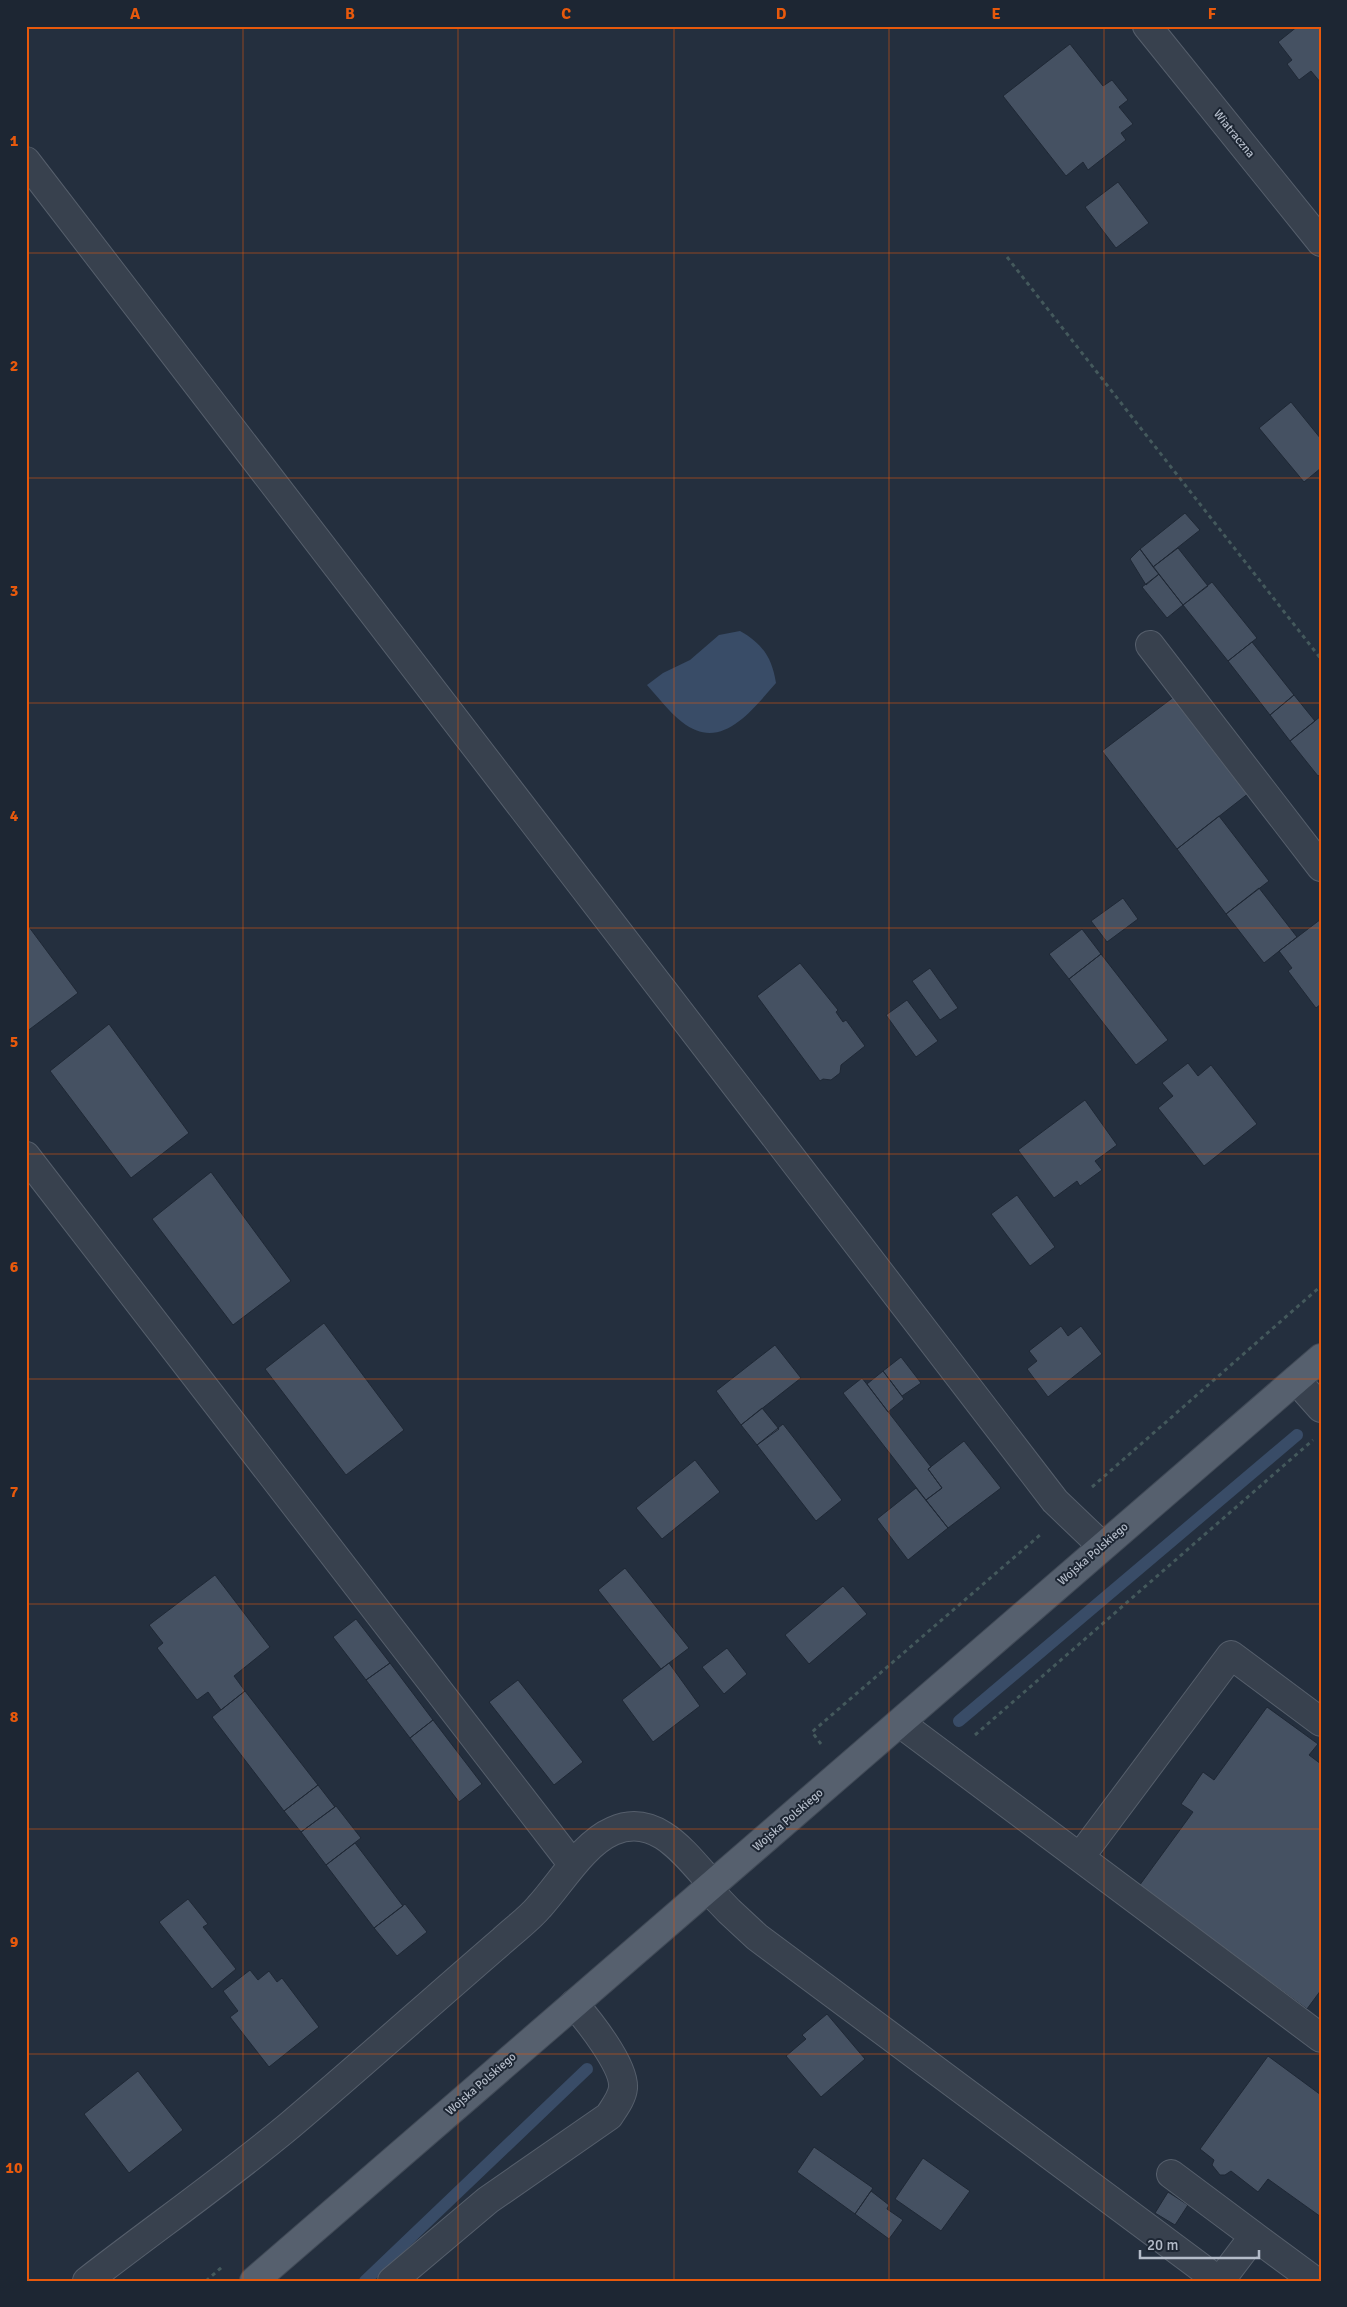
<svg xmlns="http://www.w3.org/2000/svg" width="1347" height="2307" viewBox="0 0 1347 2307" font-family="Signika,sans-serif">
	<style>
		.water { fill: #394c67 }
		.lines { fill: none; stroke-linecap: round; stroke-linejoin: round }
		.stream { stroke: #394c67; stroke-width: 12 }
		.building { fill: #455162; stroke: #1f2835 }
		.minor-casing { stroke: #565f6c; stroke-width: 30 }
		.major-casing { stroke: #414a57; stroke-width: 30 }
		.path { stroke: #44595c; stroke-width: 3; stroke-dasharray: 4 4; stroke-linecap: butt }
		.minor { stroke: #38414e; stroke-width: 28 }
		.major { stroke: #56606e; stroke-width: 28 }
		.grid { fill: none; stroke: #e8590c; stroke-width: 1; stroke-opacity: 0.55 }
		.labels { text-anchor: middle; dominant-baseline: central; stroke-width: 4; stroke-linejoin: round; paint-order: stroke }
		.street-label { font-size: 12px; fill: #b4bcc9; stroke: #1d2633 }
		.neatline { fill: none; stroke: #e8590c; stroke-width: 2 }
		.grid-label { font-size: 16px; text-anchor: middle; font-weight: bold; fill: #e8590c }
	</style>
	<rect width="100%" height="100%" fill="#242f3e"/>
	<!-- water -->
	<path class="water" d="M740 631C763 644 772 658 776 683 751 711 721 753 682 722 669 712 658 697 647 685L663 673 690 660 719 635Z"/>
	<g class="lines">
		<!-- stream -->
		<path class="stream" d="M959 1721 1297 1435
			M365 2281 587 2069"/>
	</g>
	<!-- building -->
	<path class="building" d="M1298 26H1321V83L1311 71 1299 80 1287 64 1292 60 1278 42Z
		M1070 44 1103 86 1112 80 1128 100 1119 107 1133 124 1121 133 1126 140 1088 170 1083 162 1066 176 1003 96Z
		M1118 182 1149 223 1116 248 1085 207Z
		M1291 402 1321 439V468L1304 482 1259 428Z
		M1185 513 1200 530 1153 567 1140 549Z
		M1178 548 1208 586 1183 605 1153 567Z
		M1140 549 1159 574 1146 585 1130 559Z
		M1159 574 1183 605 1167 618 1142 587Z
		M1212 582 1257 638 1228 661 1183 605Z
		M1252 642 1294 695 1270 715 1228 661Z
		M1294 695 1315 721 1290 741 1270 715Z
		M1175 696 1249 793 1177 849 1102 751Z
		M1321 716V774L1318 776 1290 741Z
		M1219 816 1269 881 1226 914 1177 849Z
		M1259 888 1297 937 1264 963 1226 914Z
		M1123 898 1138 919 1107 942 1091 921Z
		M1321 919V1004L1316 1008 1288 971 1292 968 1279 951Z
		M26 923 78 993 26 1032Z
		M1082 929 1101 954 1069 979 1049 954Z
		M1101 954 1168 1040 1136 1065 1069 979Z
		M800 963 838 1010 836 1012 843 1022 846 1020 865 1046 841 1065 840 1073 831 1080 823 1079 820 1081 757 996Z
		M930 968 958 1008 940 1020 912 981Z
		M907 1000 938 1041 916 1057 886 1015Z
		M109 1024 189 1133 131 1178 50 1071Z
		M1188 1063 1198 1076 1211 1065 1257 1124 1204 1166 1158 1108 1173 1096 1162 1083Z
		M1085 1100 1117 1145 1095 1161 1102 1170 1080 1186 1077 1181 1054 1198 1018 1150Z
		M211 1172 291 1281 233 1325 152 1219Z
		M1017 1195 1055 1247 1030 1266 991 1214Z
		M324 1323 404 1430 346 1475 265 1369Z
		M1061 1326 1068 1336 1081 1326 1102 1354 1048 1397 1027 1369 1037 1361 1029 1351Z
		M775 1345 801 1378 741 1425 716 1391Z
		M901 1357 921 1383 902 1396 883 1371Z
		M883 1371 904 1399 888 1412 867 1384Z
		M862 1378 931 1467 928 1469 942 1488 926 1500 843 1393Z
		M762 1408 779 1429 757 1445 741 1425Z
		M783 1424 842 1500 816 1521 757 1445Z
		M964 1441 1001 1488 948 1528 926 1500 942 1488 928 1469Z
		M695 1460 720 1492 662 1539 636 1508Z
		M916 1488 948 1528 908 1560 877 1519Z
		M625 1568 689 1648 661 1669 598 1590Z
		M215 1575 270 1647 234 1676 245 1691 221 1710 208 1692 197 1700 157 1648 163 1643 149 1625Z
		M843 1586 867 1614 809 1664 785 1635Z
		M356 1619 390 1663 366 1680 333 1637Z
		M727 1648 747 1674 724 1694 702 1667Z
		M390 1663 433 1720 410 1738 366 1680Z
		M669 1663 700 1706 653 1742 622 1700Z
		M518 1680 583 1762 554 1785 489 1702Z
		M245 1691 318 1785 284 1811 212 1717Z
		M1267 1707 1318 1744 1309 1755 1321 1764V1990L1307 2009 1139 1886 1193 1812 1181 1804 1203 1772 1214 1780Z
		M433 1720 482 1784 459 1802 410 1738Z
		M318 1785 335 1807 301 1832 284 1811Z
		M336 1806 361 1838 326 1865 301 1832Z
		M355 1843 403 1906 374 1928 326 1865Z
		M188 1899 208 1924 203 1927 236 1969 212 1989 159 1922Z
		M405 1904 427 1932 397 1956 374 1928Z
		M250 1970 258 1980 269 1971 277 1982 282 1978 319 2027 269 2067 230 2017 238 2011 223 1991Z
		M827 2014 865 2059 821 2097 786 2056 806 2039 802 2035Z
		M1268 2056 1321 2095V2217L1268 2179 1258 2192 1231 2171 1225 2175H1220L1212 2165 1214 2160 1200 2149Z
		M138 2071 183 2130 129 2173 84 2114Z
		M814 2147 873 2188 855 2214 797 2172Z
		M923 2158 970 2191 941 2231 895 2199Z
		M871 2191 889 2205 887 2209 903 2220 889 2239 855 2214Z
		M1168 2192 1188 2205 1175 2225 1155 2213Z"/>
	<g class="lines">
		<defs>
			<path id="minor" d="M1147 26 1321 242
				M26 161 1055 1501 1102 1546
				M1150 645 1321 867
				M26 1156 573 1865
				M1296 1380 1321 1408
				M900 1723 1321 2038
				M1080 1857 1231 1655 1321 1722
				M708 1889 729 1911 757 1937 1219 2281
				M1171 2174 1254 2236
				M87 2281C154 2229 224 2180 289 2126 361 2065 431 2002 503 1940 515 1929 529 1919 539 1907 561 1883 583 1844 613 1831 657 1811 688 1858 713 1885
				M392 2281 488 2200 609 2116C614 2108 622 2098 623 2088 625 2066 588 2020 574 2004
				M1220 2281 1254 2236 1315 2281"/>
			<path id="major" d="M254 2281 1321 1358"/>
		</defs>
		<!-- minor casing -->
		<use href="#minor" class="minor-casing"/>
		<!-- major casing -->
		<use href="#major" class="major-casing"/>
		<!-- path -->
		<path class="path" d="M1007 257 1321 659
			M1092 1487 1321 1286
			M975 1735 1313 1440
			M821 1744 812 1732 1040 1535
			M206 2281 222 2267"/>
		<!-- minor -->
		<use href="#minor" class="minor"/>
		<!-- major -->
		<use href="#major" class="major"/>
	</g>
	<!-- grid -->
	<path class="grid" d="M243 26V2281M458 26V2281M674 26V2281M889 26V2281M1104 26V2281M26 253H1321M26 478H1321M26 703H1321M26 928H1321M26 1154H1321M26 1379H1321M26 1604H1321M26 1829H1321M26 2054H1321"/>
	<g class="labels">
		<!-- street labels -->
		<g class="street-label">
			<text transform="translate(1234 134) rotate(51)">Wiatraczna</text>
			<text transform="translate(1093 1554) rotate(-41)">Wojska Polskiego</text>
			<text transform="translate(788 1820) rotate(-41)">Wojska Polskiego</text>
			<text transform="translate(481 2084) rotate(-41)">Wojska Polskiego</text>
		</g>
	</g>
	<!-- border -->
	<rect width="1347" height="2307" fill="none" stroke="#1d2633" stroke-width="55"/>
	<!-- scale -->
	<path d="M1140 2250v8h119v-8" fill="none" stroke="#b4bcc9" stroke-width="2.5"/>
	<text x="1147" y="2250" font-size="15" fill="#b4bcc9" stroke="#1d2633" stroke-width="4" paint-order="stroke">20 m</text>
	<rect x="28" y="28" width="1292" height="2252" class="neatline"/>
	<g class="grid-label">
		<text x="135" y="19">A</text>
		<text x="350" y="19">B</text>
		<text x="566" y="19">C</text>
		<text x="781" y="19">D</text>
		<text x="996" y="19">E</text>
		<text x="1212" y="19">F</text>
		<text x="14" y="146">1</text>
		<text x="14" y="371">2</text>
		<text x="14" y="596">3</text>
		<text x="14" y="821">4</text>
		<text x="14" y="1047">5</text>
		<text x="14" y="1272">6</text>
		<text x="14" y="1497">7</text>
		<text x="14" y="1722">8</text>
		<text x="14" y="1947">9</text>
		<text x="14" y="2173">10</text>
	</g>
</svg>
